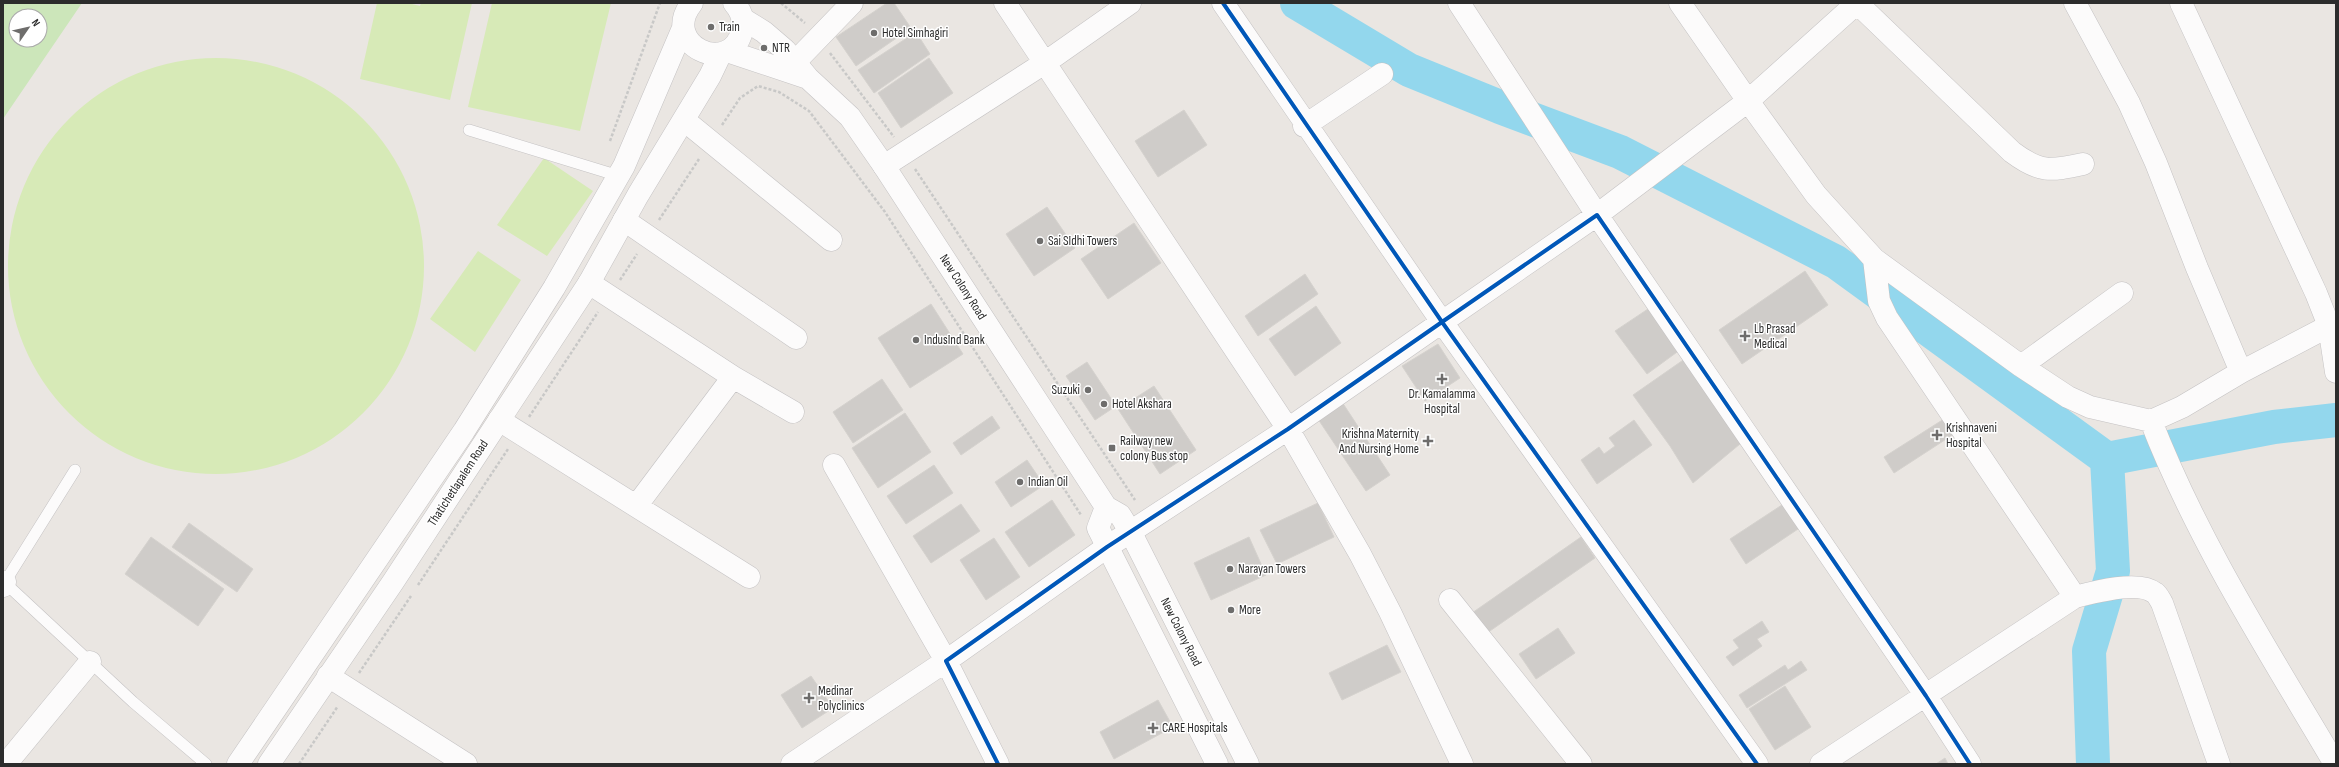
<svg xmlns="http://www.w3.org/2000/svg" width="2339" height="767" viewBox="0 0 2339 767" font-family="'Sofia Sans Condensed',sans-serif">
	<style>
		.green { fill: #cce6ba; fill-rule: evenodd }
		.pitch { fill: #d7eab7 }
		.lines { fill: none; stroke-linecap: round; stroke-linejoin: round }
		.river { stroke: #93d7ed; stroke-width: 34 }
		.building { fill: #cfccc9; stroke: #d5d2ce }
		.service-casing { stroke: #c4c2c3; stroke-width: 12 }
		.minor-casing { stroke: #c4c2c3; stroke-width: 23 }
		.secondary-casing { stroke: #c4c2c3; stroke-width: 23 }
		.path { stroke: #c8c8c7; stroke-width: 2.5; stroke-dasharray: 3 2; stroke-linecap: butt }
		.service { stroke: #fcfbfb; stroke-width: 11 }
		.minor { stroke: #fcfbfb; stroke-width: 22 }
		.secondary { stroke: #fcfbfb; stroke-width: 22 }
		.cycleway-casing { stroke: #fff; stroke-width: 6 }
		.cycleway { stroke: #0057b8; stroke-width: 4 }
		.poi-dot { fill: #6e6d6c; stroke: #fff; stroke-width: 1.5 }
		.labels { text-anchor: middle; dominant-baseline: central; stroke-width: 3; stroke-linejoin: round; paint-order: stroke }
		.poi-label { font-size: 13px; fill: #2c2c2c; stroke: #fff; text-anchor: start }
		.street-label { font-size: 13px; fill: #2c2c2c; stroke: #fff }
	</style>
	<rect width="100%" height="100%" fill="#eae6e2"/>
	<!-- green -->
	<path class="green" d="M3 3H82L3 119ZM16 16H40V40H16Z"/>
	<!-- pitch -->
	<path class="pitch" d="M377 3H408L420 6 421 3H472L450 100 360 79Z
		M492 3H611L580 131 468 107Z
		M8 266a208 208 0 1 1 416 0a208 208 0 1 1-416 0Z
		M544 158 593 191 547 256 497 225Z
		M478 251 521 280 475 352 430 319Z"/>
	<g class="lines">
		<!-- river -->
		<path class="river" d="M1297 3 1409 70 1500 107 1620 152 1836 262 2107 459 2274 427 2336 420
			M2093 764 2089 651 2113 571 2107 459"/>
	</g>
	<!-- building -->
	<path class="building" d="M887 3H894L911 28 856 66 836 37Z
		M916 32 930 54 874 93 858 70Z
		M929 58 953 93 901 128 878 93Z
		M1184 110 1207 145 1158 177 1135 141Z
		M1047 207 1075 248 1034 276 1006 234Z
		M1134 223 1161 263 1108 299 1081 259Z
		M1805 271 1828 305 1742 364 1719 330Z
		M1305 274 1318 294 1258 336 1245 316Z
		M931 304 963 354 910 388 878 338Z
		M1654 305 1684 347 1647 374 1615 331Z
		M1316 306 1341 343 1295 376 1269 339Z
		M1438 344 1460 378 1425 401 1402 366Z
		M1689 356 1746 439 1693 483 1670 446 1633 395Z
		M1087 362 1116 406 1095 420 1066 376Z
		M882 379 903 410 853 443 833 412Z
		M1154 386 1196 450 1160 474 1118 409Z
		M1342 402 1390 475 1366 491 1318 419Z
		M905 413 931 452 878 488 852 448Z
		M992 416 1000 428 961 455 953 443Z
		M1944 419 1954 434 1894 473 1884 457Z
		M1634 420 1652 445 1597 484 1581 460 1599 447 1604 454 1615 446 1609 438Z
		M1027 460 1044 485 1011 507 995 482Z
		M934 465 953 493 906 524 887 496Z
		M1052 500 1075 535 1029 567 1005 532Z
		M1788 501 1804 525 1746 564 1730 539Z
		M1318 503 1334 537 1277 564 1260 530Z
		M961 504 980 531 931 563 913 536Z
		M189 523 253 569 237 592 172 547Z
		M151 537 224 589 198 626 125 574Z
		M1249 537 1266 575 1211 600 1194 563Z
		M1581 537 1595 558 1487 633 1472 613Z
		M994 538 1020 577 986 600 960 560Z
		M1762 621 1769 632 1757 639 1762 646 1733 666 1726 657 1739 648 1733 640Z
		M1558 628 1575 653 1536 679 1519 654Z
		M1387 645 1401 672 1342 700 1329 673Z
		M1801 661 1807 670 1747 708 1739 695 1785 665 1788 670Z
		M811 676 833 708 802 728 781 695Z
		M1785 686 1811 727 1775 750 1749 709Z
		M1158 700 1173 727 1114 759 1100 732Z
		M1945 758 1948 764H1936Z"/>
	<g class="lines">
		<defs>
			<path id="service" d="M469 130 619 176
				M3 581 133 702 206 764
				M5 582 75 470"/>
			<path id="minor" d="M1005 3 1288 429 1360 554 1390 612 1462 764
				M1459 3 1597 215 1748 101 1680 3
				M1857 3 1748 101 1816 195 1874 259 2021 366 2068 397 2090 407 2151 421 2182 407 2241 372 2329 326 2336 372
				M1857 3 2012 152C2040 173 2050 171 2083 164
				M2075 3 2129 103 2156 163 2197 268 2241 372
				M2181 3 2316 293 2329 326 2336 322
				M795 62 852 3
				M684 120 831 240
				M1304 126 1382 74
				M884 166 1046 62 1130 3
				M624 220 796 338
				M589 283 733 377 793 412
				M2021 366 2122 293
				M499 420 749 577
				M2151 421C2198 542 2269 652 2335 764
				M637 505 733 377
				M3 586 5 582
				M2075 597C2094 592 2139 580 2155 593 2158 595 2160 600 2162 603L2219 764
				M1450 600 1581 764
				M328 676 466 764
				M6 764 90 662
				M792 764 946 661 834 465
				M998 764 946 661 1107 547 1288 429 1442 322 1223 3
				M1757 764 1442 322 1597 215 1926 696 1970 764
				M1821 764 2075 597 1887 318 1879 301 1874 259"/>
			<path id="secondary" d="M692 3C659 44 730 78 742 31 745 20 741 11 734 3
				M743 19 764 32 785 50 808 78 850 117 884 166 1106 507 1120 515 1130 531 1248 764
				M727 51 808 78
				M1106 507 1098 528 1217 764
				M238 764 464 431 554 288 624 166 683 28
				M269 764 393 582 589 283 638 195 710 76 721 53"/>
		</defs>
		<!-- service casing -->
		<use href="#service" class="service-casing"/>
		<!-- minor casing -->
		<use href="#minor" class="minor-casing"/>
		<!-- secondary casing -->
		<use href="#secondary" class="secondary-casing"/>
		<!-- path -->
		<path class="path" d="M781 3 805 23
			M830 53 894 137
			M722 125 740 98 758 86 779 92 809 111 885 212 1081 515
			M610 141 660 3
			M915 169 1135 500
			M659 220 699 159
			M620 280 637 254
			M529 417 598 312
			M418 585 508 449
			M359 673 411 596
			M299 764 338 706"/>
		<!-- service -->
		<use href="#service" class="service"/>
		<!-- minor -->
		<use href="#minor" class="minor"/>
		<!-- secondary -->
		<use href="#secondary" class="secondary"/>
		<defs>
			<path id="cycleway" d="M998 764 946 661 1107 547 1288 429 1442 322 1223 3
				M1757 764 1442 322 1597 215 1926 696 1970 764"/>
		</defs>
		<!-- cycleway casing -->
		<use href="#cycleway" class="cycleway-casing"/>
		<!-- cycleway -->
		<use href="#cycleway" class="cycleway"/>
	</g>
	<!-- markers -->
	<g class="poi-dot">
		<circle cx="711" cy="27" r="4"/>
		<circle cx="874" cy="33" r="4"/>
		<circle cx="764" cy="48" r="4"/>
		<circle cx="1040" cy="241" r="4"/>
		<path d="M1743 330h4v4h4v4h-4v4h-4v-4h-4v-4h4z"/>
		<circle cx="916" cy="340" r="4"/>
		<path d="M1440 373h4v4h4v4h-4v4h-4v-4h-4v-4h4z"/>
		<circle cx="1088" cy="390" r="4"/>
		<circle cx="1104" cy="404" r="4"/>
		<path d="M1935 429h4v4h4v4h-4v4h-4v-4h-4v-4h4z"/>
		<path d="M1426 435h4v4h4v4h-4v4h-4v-4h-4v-4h4z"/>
		<rect x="1108" y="444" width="8" height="8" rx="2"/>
		<circle cx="1020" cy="482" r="4"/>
		<circle cx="1230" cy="569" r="4"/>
		<circle cx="1231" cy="610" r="4"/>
		<path d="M807 692h4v4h4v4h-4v4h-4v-4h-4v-4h4z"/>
		<path d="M1151 722h4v4h4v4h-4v4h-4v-4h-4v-4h4z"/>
	</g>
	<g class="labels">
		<!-- poi labels -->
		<g class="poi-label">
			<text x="719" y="27">Train</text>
			<text x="882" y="33">Hotel Simhagiri</text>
			<text x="772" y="48">NTR</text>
			<text x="1048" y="241">Sai SIdhi Towers</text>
			<text x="1754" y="329">Lb Prasad<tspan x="1754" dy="15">Medical</tspan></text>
			<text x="924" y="340">IndusInd Bank</text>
			<text x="1080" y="390" text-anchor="end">Suzuki</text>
			<text x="1442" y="394" text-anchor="middle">Dr. Kamalamma<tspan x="1442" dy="15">Hospital</tspan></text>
			<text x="1112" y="404">Hotel Akshara</text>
			<text x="1946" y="428">Krishnaveni<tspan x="1946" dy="15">Hospital</tspan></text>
			<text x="1419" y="434" text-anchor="end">Krishna Maternity<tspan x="1419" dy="15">And Nursing Home</tspan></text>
			<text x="1120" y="441">Railway new<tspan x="1120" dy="15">colony Bus stop</tspan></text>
			<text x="1028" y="482">Indian Oil</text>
			<text x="1238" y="569">Narayan Towers</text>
			<text x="1239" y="610">More</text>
			<text x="818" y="691">Medinar<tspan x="818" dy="15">Polyclinics</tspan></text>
			<text x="1162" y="728">CARE Hospitals</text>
		</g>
		<!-- street labels -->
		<g class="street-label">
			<text transform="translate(963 287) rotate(57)">New Colony Road</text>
			<text transform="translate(458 483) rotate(-57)">Thatichetlapalem Road</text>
			<text transform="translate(1181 632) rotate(63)">New Colony Road</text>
		</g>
	</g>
	<!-- border -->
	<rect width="2339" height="767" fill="none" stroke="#2c2c2c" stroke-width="8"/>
	<!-- north arrow -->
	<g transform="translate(28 28) rotate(56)"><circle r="19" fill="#ffffff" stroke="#ababab"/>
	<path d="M0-3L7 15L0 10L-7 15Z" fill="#6e6d6c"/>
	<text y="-6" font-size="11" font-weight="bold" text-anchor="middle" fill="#2c2c2c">N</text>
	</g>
</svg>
